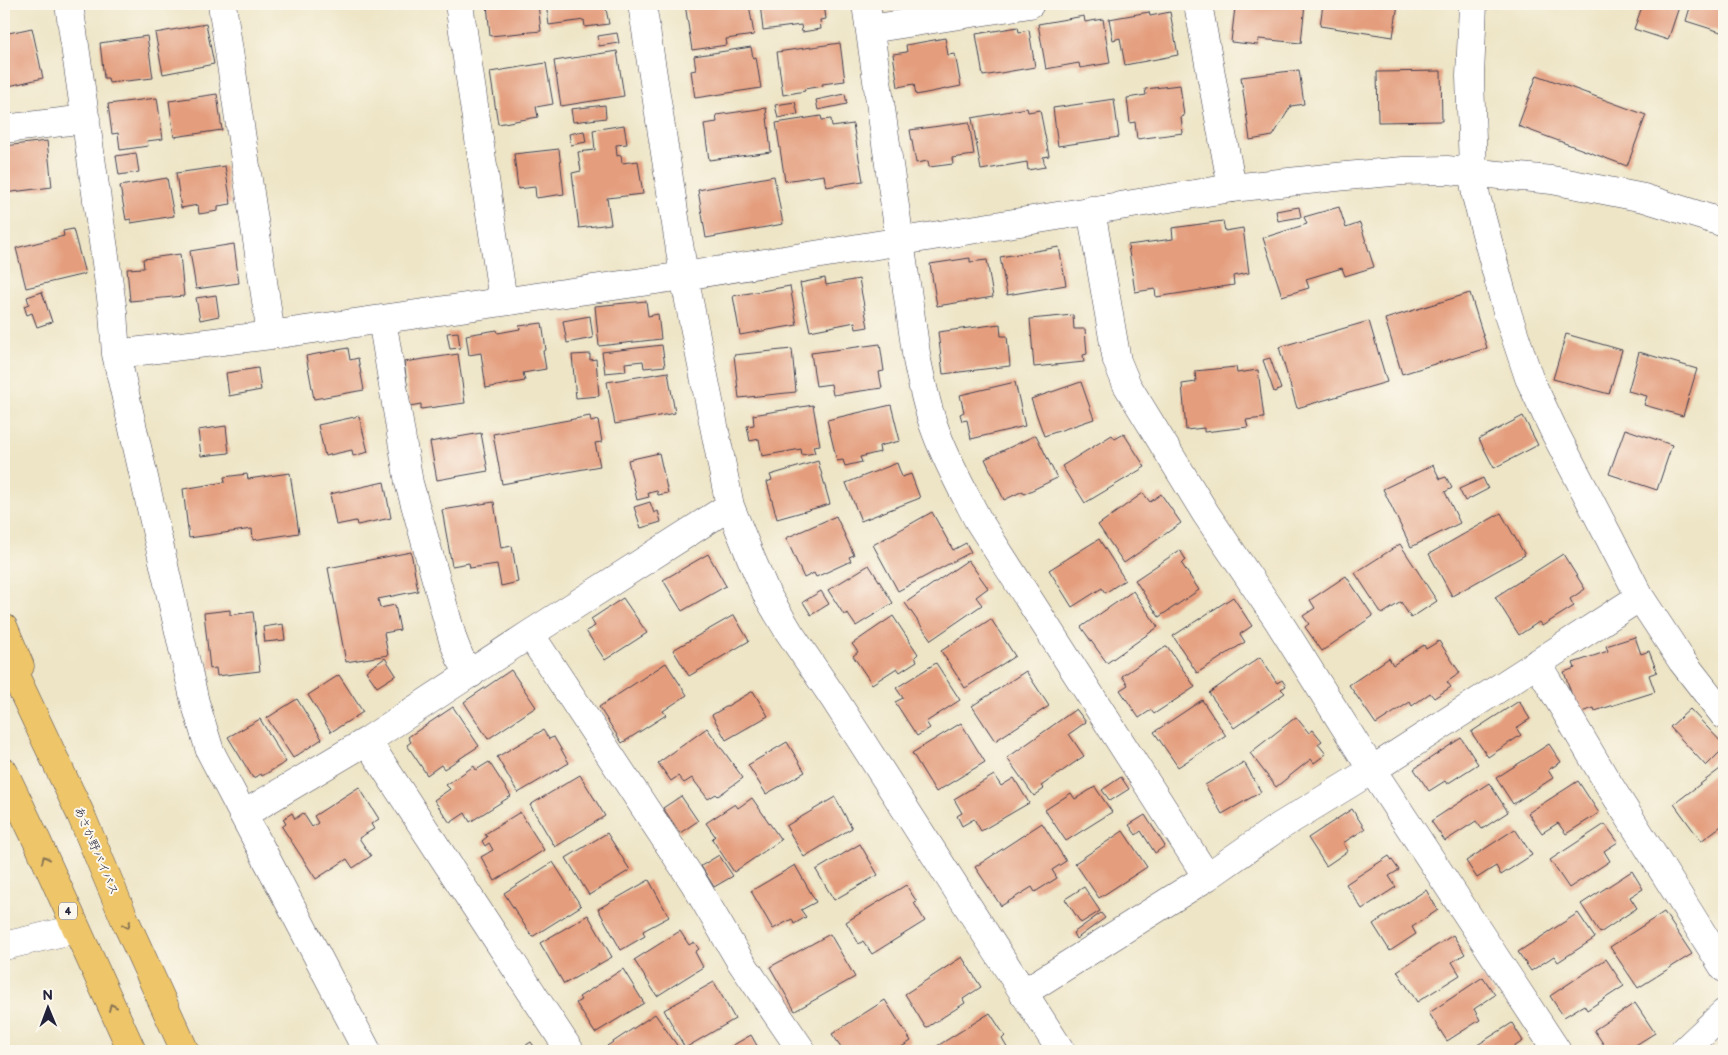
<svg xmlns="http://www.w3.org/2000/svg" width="1728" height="1055" viewBox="0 0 1728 1055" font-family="'Balsamiq Sans','Klee One',sans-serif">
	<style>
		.building { fill: #e49e7e }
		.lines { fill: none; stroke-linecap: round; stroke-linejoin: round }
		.minor-casing { stroke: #413f50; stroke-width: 29 }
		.tertiary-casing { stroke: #413f50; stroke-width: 29 }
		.trunk-casing { stroke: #413f50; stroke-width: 29 }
		.minor { stroke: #fff; stroke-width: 28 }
		.tertiary { stroke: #fff; stroke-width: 28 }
		.trunk { stroke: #eec569; stroke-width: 28 }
		.oneway { stroke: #887452 }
		.labels { text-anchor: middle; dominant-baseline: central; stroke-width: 4; stroke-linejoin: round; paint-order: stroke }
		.shield { fill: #fbf7ec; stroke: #636270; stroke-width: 1 }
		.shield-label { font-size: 11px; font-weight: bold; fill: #22223b }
		.street-label { font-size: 12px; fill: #22223b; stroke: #fbf7ec }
	</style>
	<rect width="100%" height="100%" fill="#fbf7ec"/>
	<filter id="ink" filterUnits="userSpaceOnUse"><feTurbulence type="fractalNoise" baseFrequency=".02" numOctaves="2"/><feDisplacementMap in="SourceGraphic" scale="10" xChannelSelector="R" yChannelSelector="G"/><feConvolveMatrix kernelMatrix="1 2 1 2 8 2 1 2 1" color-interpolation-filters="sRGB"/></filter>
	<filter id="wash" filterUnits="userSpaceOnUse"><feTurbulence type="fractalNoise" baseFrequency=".0096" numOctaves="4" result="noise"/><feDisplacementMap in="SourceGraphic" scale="20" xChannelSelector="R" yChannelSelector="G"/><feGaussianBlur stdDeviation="1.12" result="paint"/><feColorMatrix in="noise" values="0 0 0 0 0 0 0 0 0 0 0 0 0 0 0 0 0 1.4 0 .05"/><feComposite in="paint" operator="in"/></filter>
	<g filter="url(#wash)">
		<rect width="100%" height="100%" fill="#eee5c6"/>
		<g id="blocks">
			<!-- building -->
			<path class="building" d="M487 4H538L541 31 490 36Z
				M546 4H605L609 24 585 27 584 20 549 25Z
				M685 4H749L754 35 726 39 727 45 692 50Z
				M760 4H824L826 19 820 20 821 29 802 32 801 25 763 30Z
				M1250 4H1305L1301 43 1259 39 1258 45 1231 42 1235 7 1249 9Z
				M1323 4H1398L1393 37 1320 26Z
				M1643 4H1680L1668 40 1634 29Z
				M1691 4H1724V33L1686 21Z
				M1149 12 1150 16 1170 12 1178 55 1125 65 1120 38 1113 40 1109 19Z
				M1084 16 1085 22 1103 19 1110 63 1080 68 1079 63 1046 69 1038 24Z
				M206 24 214 64 163 74 155 33Z
				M1018 27 1019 32 1029 30 1035 67 983 76 976 34Z
				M32 28 43 78 9 86 4 61V34Z
				M617 33 619 43 599 46 598 36Z
				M147 36 153 78 109 83 108 78H104L100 43Z
				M945 38 948 55 955 54 961 86 916 95 914 84 898 87 893 54 907 52 906 45Z
				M840 43 845 81 822 84 823 86 804 89 805 91 783 95 777 52Z
				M751 47 753 58 756 57 761 88 695 98 691 71 696 70 694 56Z
				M617 51 624 96 561 106 554 61Z
				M546 63 553 104 536 107 538 117 498 124 490 72Z
				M1299 70 1304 104 1291 106 1273 136 1250 140 1241 77Z
				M1441 71 1442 121 1378 122 1377 72Z
				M1537 75 1646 115 1627 166 1518 126Z
				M1180 85 1184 116 1181 117 1183 133 1137 139 1135 122 1130 123 1127 98 1146 95 1145 89Z
				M217 94 222 130 174 137 169 101Z
				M845 94 847 104 818 110 816 100Z
				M157 98 163 139 147 141 148 146 120 150 118 133 112 134 108 104Z
				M1114 99 1119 137 1058 146 1053 108Z
				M795 102 798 114 778 118 775 105Z
				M605 105 606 118 573 122 571 109Z
				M766 108 771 152 709 160 704 124 717 122 716 115Z
				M1027 108 1028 112 1040 110 1049 156 1043 157 1045 167 1028 170 1027 162 981 170 972 118Z
				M821 116 822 120 831 119 832 127 853 124 863 181 826 187 824 175 785 181 776 123Z
				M969 122 974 155 952 158 953 164 929 167 928 161 916 163 910 130Z
				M624 125 627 144 616 145 617 156 621 155 622 163 638 161 643 194 607 198 611 224 579 228 572 173 581 171 578 152 595 150 593 130Z
				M584 131 586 142 571 145 569 134Z
				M47 141 52 187 4 193V146Z
				M559 149 564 194 536 198 535 187 518 189 514 154Z
				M136 153 139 172 119 175 116 156Z
				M225 166 231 204 218 206V211L199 214 198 205 181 208 176 173Z
				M774 176 783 224 706 238 698 190Z
				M167 178 174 216 131 223V219L126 220 120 186Z
				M1299 207 1301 217 1278 221 1276 211Z
				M1339 207 1346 228 1360 223 1374 267 1345 276 1342 268 1306 279 1309 288 1282 296 1263 238 1307 224 1304 217Z
				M1223 221 1225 231 1243 228 1249 273 1233 276 1234 285 1156 297 1155 289 1135 292 1128 245 1173 239 1172 228Z
				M73 229 85 274 26 288 16 248 64 236 63 231Z
				M234 244 239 283 196 289 190 251Z
				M1059 247 1066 285 1007 295 1000 257Z
				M180 254 184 296 130 301 127 269 144 268 143 259Z
				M970 258V262L987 260 993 297 937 306 930 264Z
				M825 278 826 285 859 279 868 327 856 329 855 322 810 331 800 283Z
				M790 286 797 325 740 335 733 296Z
				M42 292 52 322 37 327 32 313 27 315 24 306 29 304 27 297Z
				M1470 293 1487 348 1402 374 1385 319Z
				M216 295 219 316 200 320 196 298Z
				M646 301 648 316 658 314 661 339 599 346 595 306Z
				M1073 315 1074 329H1085L1087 354 1083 355 1084 362 1034 367 1030 319Z
				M590 316 593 338 567 343 563 321Z
				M1369 321 1387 382 1297 408 1279 347Z
				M542 323 546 350 543 351 546 369 523 373 525 381 486 388 481 353 469 355 466 335 497 330 498 333 520 329 519 326Z
				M1000 324 1001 336H1007L1010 366 943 374 938 332Z
				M458 332 460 348 450 349 447 333Z
				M1566 334 1622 350 1609 394 1553 379Z
				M880 344 884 371 879 372 882 388 833 395 831 384 816 386 811 353Z
				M662 345 665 366 644 368 643 361 625 363 626 371 605 373 602 352Z
				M348 348 350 360 358 358 364 390 314 399 306 356Z
				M792 349 796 392 739 398 734 355Z
				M1639 352 1697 369 1683 416 1644 405 1647 396 1628 391Z
				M458 354 465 403 421 409V404L410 406 404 362Z
				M590 354V360L596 359 599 396 576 398 572 355Z
				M1270 358 1281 389 1274 392 1263 360Z
				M1236 367 1237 373 1258 370 1264 418 1246 420 1248 427 1204 432V428L1186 430 1182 384 1196 382 1195 371Z
				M258 368 261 390 229 396 226 373Z
				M668 372 675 413 615 424 607 382Z
				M1015 382 1025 426 971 439 967 420 962 421 960 414 964 412 960 395Z
				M1081 382 1094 419 1044 436 1031 399Z
				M813 405 820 445 813 446 815 453 802 455 801 449 762 456 759 439 750 441 747 426 754 425 753 415Z
				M891 405 900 441 879 446 880 452 860 457 862 462 845 466 843 460 837 461 827 420Z
				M359 416 368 452 353 456 352 450 325 456 318 425Z
				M590 416 591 422 598 420 602 442 595 443 600 466 502 484 493 434Z
				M1523 416 1538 445 1494 468 1479 439Z
				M226 426 229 453 201 456 198 430Z
				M1625 429 1672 445 1657 490 1609 474Z
				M481 433 488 471 437 480 430 442Z
				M1124 434 1145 467 1085 503 1062 466 1112 435 1115 439Z
				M1036 435 1057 478 1024 494 1023 491 1004 500 985 459Z
				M659 453 668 493 658 495 657 491 648 493 649 497 637 500 628 460Z
				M818 461 830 504 777 519 767 482 772 480 770 475Z
				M897 463 902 477 911 474 920 498 861 521 846 483Z
				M1433 465 1440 479 1446 477 1452 488 1445 492 1460 523 1411 547 1383 489Z
				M290 473 299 533 253 540 252 529 189 538 183 489 225 482 224 477 247 474 248 479Z
				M1483 478 1488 489 1465 501 1459 489Z
				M384 482 391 518 357 525 356 521 336 525 330 494Z
				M1143 493 1150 502 1161 494 1181 523 1124 563 1098 525Z
				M494 502 501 548 512 546 518 582 501 586 497 564 470 568 469 563 452 566 442 510Z
				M650 502 654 513 658 511 661 522 641 528 634 507Z
				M932 512 953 550 966 543 971 552 898 591 873 545Z
				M1501 513 1525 555 1452 596 1429 554Z
				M836 516 854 555 849 557 851 561 816 577 814 573 804 578 786 538Z
				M1099 539 1125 580 1105 593 1102 588 1072 607 1049 570Z
				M1400 544 1437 601 1411 618 1401 602 1382 614 1355 573Z
				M1180 550 1186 560 1182 564 1199 590 1159 617 1135 580Z
				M411 552 418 591 378 599 380 608 395 605 400 630 384 633 388 655 346 662 328 568Z
				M708 554 726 586 682 611 663 580Z
				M1563 554 1585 589 1570 599 1574 606 1542 626 1539 622 1519 635 1495 597Z
				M968 560 988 588 976 597 982 605 931 640 905 603Z
				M869 565 893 603 856 626 847 613 844 615 828 590Z
				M1346 576 1373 616 1322 651 1305 627 1309 624 1303 616 1315 608 1310 600Z
				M821 591 829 604 811 615 803 602Z
				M1133 591 1158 627 1107 663 1081 627Z
				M1233 597 1252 626 1240 634 1245 642 1197 673 1173 636Z
				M623 598 647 633 605 660 586 631 595 626 591 619Z
				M230 610V615L253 612 260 671 217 676 216 668 210 669 204 613Z
				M734 615 749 641 689 676 673 650Z
				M893 616 918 654 915 657 917 661 900 672 897 668 872 684 853 656 858 652 852 644Z
				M991 619 1015 656 965 688 941 651Z
				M283 624 285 640 265 642 263 627Z
				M1635 637 1641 654 1649 651 1657 672 1649 675 1655 692 1595 711 1594 708 1578 713 1564 672 1575 668 1573 663 1608 651 1606 646Z
				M1439 641 1460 673 1447 682 1451 687 1434 698 1430 693 1412 706 1410 702 1376 724 1349 685 1389 658 1393 665 1424 645 1426 649Z
				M1167 646 1195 687 1154 714 1151 710 1139 718 1120 690 1128 685 1122 676Z
				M1260 657 1277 683 1282 680 1286 686 1281 689 1285 693 1234 728 1209 693Z
				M385 658 396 675 377 687 366 671Z
				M666 663 687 695 663 711 666 715 622 743 599 707Z
				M936 663 960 700 926 722 930 728 917 736 895 702 903 698 896 688Z
				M511 670 536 707 488 739 464 702Z
				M1026 671 1049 706 995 741 972 706Z
				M339 675 363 712 331 732 308 695Z
				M753 691 768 716 726 740 712 715Z
				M297 699 322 739 293 758 267 718Z
				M1202 700 1226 736 1178 767 1154 732Z
				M1519 701 1530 719 1516 728 1521 735 1488 757 1471 732Z
				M453 707 479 746 444 769 441 765 427 775 407 745 411 742 408 737Z
				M1076 709 1086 722 1069 734 1084 756 1041 786 1044 789 1034 796 1007 758Z
				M1690 709 1724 745V748L1706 766 1670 727Z
				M1296 717 1309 733 1313 730 1322 741 1318 744 1326 754 1314 763 1311 759 1276 787 1250 753Z
				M260 719 286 762 262 776 261 774 253 778 228 737Z
				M961 723 985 762 936 792 912 753Z
				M707 728 743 778 718 796 716 794 708 799 692 778 684 783 678 776 671 781 658 763Z
				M543 730 549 739 554 737 569 763 518 793 497 757Z
				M1461 738 1478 764 1447 784 1445 781 1429 791 1414 769Z
				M787 742 805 772 766 794 748 765Z
				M1549 744 1561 762 1548 770 1553 778 1513 804 1496 778Z
				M489 762 511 796 470 822 465 813 450 823 434 800 450 789 446 785 474 766 476 770Z
				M1244 762 1261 792 1222 814 1205 785Z
				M1724 766V824L1701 841 1674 804Z
				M580 775 605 816 555 847 530 805Z
				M994 775 1001 786 1014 778 1029 803 981 831 974 819 962 826 957 816 962 813 954 799Z
				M1121 777 1129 789 1110 801 1102 790Z
				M1578 781 1599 813 1566 834 1558 823 1542 833 1528 813Z
				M1489 783 1508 812 1482 829 1476 821 1445 841 1431 821Z
				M359 787 379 819 371 824 374 829 359 838 371 856 353 868 347 859 316 879 282 827 286 824 283 819 292 813 295 819 303 813 312 827 318 823 314 816Z
				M1095 787 1112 812 1066 841 1045 810 1071 793 1075 799Z
				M681 796 698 821 680 833 663 808Z
				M835 797 852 828 804 857 786 826Z
				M752 798 781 840 734 872 712 839 715 836 706 823 735 804 738 808Z
				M1352 809 1365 829 1343 843 1348 851 1326 866 1308 838Z
				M520 812 544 850 495 881 481 857 493 850 489 843 485 846 482 841 487 837 485 834Z
				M1145 815 1165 846 1155 853 1141 831 1136 835 1129 825Z
				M1042 823 1066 861 1052 870 1057 878 1035 892 1032 887 1001 906 975 867Z
				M1605 824 1618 842 1604 851 1610 861 1569 888 1550 860Z
				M1515 829 1532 855 1501 875 1496 866 1477 878 1466 861Z
				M1123 831 1147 867 1099 898 1075 863Z
				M607 833 630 870 589 895 566 858Z
				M860 844 878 875 834 900 816 870Z
				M719 855 733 876 714 887 701 866Z
				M1389 856 1399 870 1389 876 1396 887 1362 909 1346 884Z
				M553 862 581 906 532 937 504 893Z
				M795 865 816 902 801 910 806 917 794 924 792 919 773 929 751 891Z
				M1632 871 1643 889 1630 897 1637 908 1600 933 1581 904Z
				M649 880 669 917 643 931 645 936 621 950 598 909Z
				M906 885 917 902 914 903 925 921 872 954 863 941 859 944 846 922Z
				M1084 887 1100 911 1081 923 1065 899Z
				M1426 890 1438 910 1412 927 1416 934 1390 951 1373 924Z
				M1664 912 1692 954 1638 988 1610 947Z
				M1101 913 1105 918 1076 939 1073 933Z
				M1578 913 1595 938 1558 962 1554 956 1531 971 1518 952Z
				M588 915 612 957 564 984 540 943Z
				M680 931 689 945 694 942 699 949 695 952 703 967 657 996 634 960Z
				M830 934 855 977 795 1011 770 967Z
				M1453 935 1465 954 1452 962 1460 975 1417 1002 1397 971Z
				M962 957 981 987 963 999 965 1003 926 1028 905 994Z
				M1606 959 1624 986 1587 1010 1584 1005 1564 1017 1550 996Z
				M623 969 644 1003 595 1033 576 1003 581 1000 579 997Z
				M1483 977 1495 995 1474 1009 1480 1020 1447 1041 1429 1013Z
				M714 982 735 1019 685 1048 664 1010Z
				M885 1000 911 1041 895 1051H850L848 1049 844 1051 832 1034Z
				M1635 1003 1655 1033 1626 1051 1622 1046 1614 1051H1608L1594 1030Z
				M990 1013 1005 1036 1002 1039 1009 1051H936L934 1048Z
				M655 1014 681 1051H611L607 1046Z
				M1512 1023 1523 1041 1508 1051H1468Z
				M751 1035 760 1051H723Z
				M531 1042 537 1051H517Z"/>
		</g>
	</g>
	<g filter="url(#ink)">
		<use href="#blocks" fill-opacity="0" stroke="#413f50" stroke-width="1"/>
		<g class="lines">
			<defs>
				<path id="minor" d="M69 4 113 312 116 354 195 702 210 751 367 1051
					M222 4 271 335
					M459 4 503 301
					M642 4 684 276 730 506 751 558 767 595 789 632 835 700 1061 1051
					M866 4 917 360C922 384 927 409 936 432 947 462 963 491 978 520L1207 877
					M1198 4 1232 188
					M1473 4 1470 76 1473 172 1476 196 1493 260 1508 315 1529 378 1555 433 1640 597 1682 661 1724 715
					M870 29 1030 4
					M4 129 86 119
					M1091 210 1117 361 1127 385 1206 514 1279 622 1372 770 1557 1051
					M382 319 409 483 453 640 460 658 471 674
					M116 354 271 335 684 276
					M530 634 693 881 739 959 802 1051
					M1537 663 1606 780 1724 968
					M367 741 570 1051
					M244 814 367 741 530 634 730 506
					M4 946 76 929
					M1023 993 1207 877 1274 830 1372 770 1640 597
					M1684 1051 1724 1013"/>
				<path id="tertiary" d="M684 276 1232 188 1346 176 1403 171 1447 170 1552 180 1644 198 1724 223"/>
				<path id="trunk" d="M4 628 20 666
					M4 652 81 815 125 920 185 1051
					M4 772 37 841 132 1051"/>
			</defs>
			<!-- minor casing -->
			<use href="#minor" class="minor-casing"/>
			<!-- tertiary casing -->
			<use href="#tertiary" class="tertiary-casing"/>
			<!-- trunk casing -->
			<use href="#trunk" class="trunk-casing"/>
			<!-- minor -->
			<use href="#minor" class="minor"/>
			<!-- tertiary -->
			<use href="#tertiary" class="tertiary"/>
			<!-- trunk -->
			<use href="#trunk" class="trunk"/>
		</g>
		<!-- one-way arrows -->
		<defs><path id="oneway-chevron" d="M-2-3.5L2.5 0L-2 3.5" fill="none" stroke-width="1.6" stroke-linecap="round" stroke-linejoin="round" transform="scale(1.25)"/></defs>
		<g class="oneway">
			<use href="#oneway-chevron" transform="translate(45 859) rotate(-114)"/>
			<use href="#oneway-chevron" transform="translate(127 925) rotate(66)"/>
			<use href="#oneway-chevron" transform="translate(112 1007) rotate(-114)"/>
		</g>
	</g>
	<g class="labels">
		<!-- shield labels -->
		<rect class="shield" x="59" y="902.5" width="18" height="17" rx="4"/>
		<g class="shield-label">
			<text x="68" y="911">4</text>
		</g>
		<!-- street labels -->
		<g class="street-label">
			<text transform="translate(96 851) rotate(67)">あさか野バイパス</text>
		</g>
	</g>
	<!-- margin -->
	<rect width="1728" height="1055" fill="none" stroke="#fbf7ec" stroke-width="20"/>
	<!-- north arrow -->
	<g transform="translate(48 1008) rotate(359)" stroke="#fbf7ec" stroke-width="4" paint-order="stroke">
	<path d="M0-4L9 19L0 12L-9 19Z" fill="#22223b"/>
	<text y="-8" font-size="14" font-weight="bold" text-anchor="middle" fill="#22223b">N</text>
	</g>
</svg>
